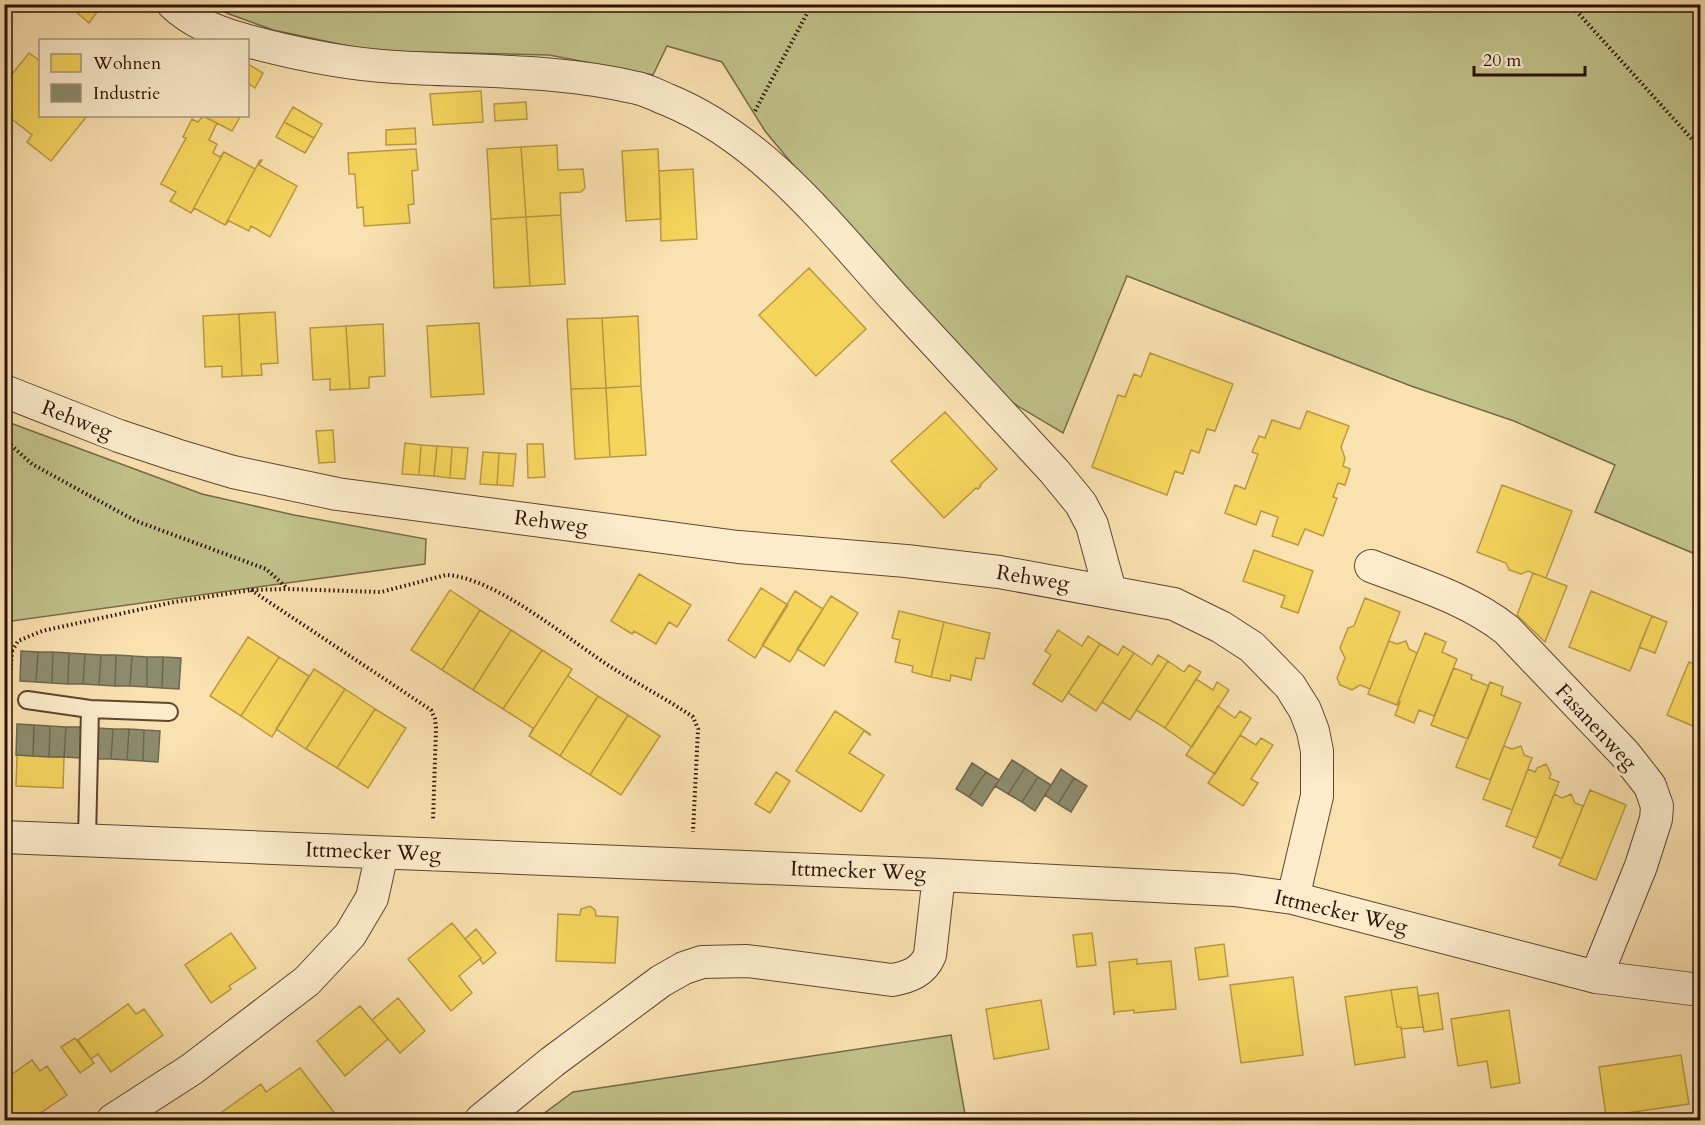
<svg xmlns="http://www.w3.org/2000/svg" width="1705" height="1125" viewBox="0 0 1705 1125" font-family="Cardo,serif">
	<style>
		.green { fill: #c1c28a; stroke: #766a48; stroke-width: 1.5 }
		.homes { fill: #f6d55c; stroke: #b99a42; stroke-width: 1.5 }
		.industry { fill: #8c8c6e; stroke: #6f674f; stroke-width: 1.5 }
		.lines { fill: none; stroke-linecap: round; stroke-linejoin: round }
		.service-casing { stroke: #5f4531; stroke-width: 20 }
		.minor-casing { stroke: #5f4531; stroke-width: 34 }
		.path { stroke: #2b1107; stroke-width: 4; stroke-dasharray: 1.5 3; stroke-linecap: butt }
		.service { stroke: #fceccc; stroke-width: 16 }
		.minor { stroke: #fceccc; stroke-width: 32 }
		.labels { text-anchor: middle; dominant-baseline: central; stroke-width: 6; stroke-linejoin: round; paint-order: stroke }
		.street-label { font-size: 21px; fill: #2b1107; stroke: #fceccc }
	</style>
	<rect width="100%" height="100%" fill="#fae1b0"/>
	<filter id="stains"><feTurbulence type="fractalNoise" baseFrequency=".00333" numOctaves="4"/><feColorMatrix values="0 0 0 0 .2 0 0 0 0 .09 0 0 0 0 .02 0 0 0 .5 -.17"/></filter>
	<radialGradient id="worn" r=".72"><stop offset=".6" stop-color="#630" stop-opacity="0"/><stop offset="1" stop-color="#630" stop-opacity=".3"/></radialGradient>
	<!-- green -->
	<path class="green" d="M211 5H1700V556L1595 512 1615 465 1514 421 1411 386 1127 276 1063 433 969 377 765 131 722 62 667 46 653 75 549 55 372 51 273 30 229 14Z
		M5 421 202 494 294 515 426 539 425 564 5 622Z
		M951 1035 966 1120H535L573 1092Z"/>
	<!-- homes -->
	<path class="homes" d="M67 4H103L89 23Z
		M29 53 40 61V116H87L51 161 27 142 32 135 4 113V84Z
		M248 64 263 73 255 88 248 83Z
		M481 91 483 122 433 125 430 94Z
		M526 102 527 119 495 121 494 104Z
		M293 107 322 124 314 138 284 122Z
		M203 116 217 123 209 140 217 144 213 153 220 157 224 152 191 213 170 201 176 192 161 184 186 138 183 137 192 119 198 122Z
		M203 116H237L240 117 232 131Z
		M284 122 314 138 305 153 276 137Z
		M415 128 416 144 386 145V130Z
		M557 145 558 170 583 169 585 188 581 192 560 193 561 215 526 217 521 147Z
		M521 147 526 217 491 219 487 149Z
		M416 149 418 170 412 171 414 204 408 205 410 223 364 226 363 207 357 208 355 174H349L348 153Z
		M658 149 661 219 626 221 622 151Z
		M224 152 255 169 260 160 225 225 194 208 191 213Z
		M260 160H262L259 165 297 186 270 237 251 226 249 231 229 221 225 225Z
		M693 169 697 239 661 241 659 171Z
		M561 215 565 284 530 286 526 217Z
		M526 217 530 286 494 288 491 219Z
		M809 268 866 329 816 376 759 315Z
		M275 312 278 363 261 364 262 375 242 376 239 314Z
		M239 314 242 376 222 377V366L205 367 203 316Z
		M638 316 641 386 606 388 602 318Z
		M602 318 606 388 571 389 567 319Z
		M479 323 484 394 431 397 427 326Z
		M383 324 385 376 369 377V388L350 389 346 326Z
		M346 326 350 389 330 390V379L313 380 310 328Z
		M1150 353 1233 384 1215 431 1207 429 1199 453 1191 450 1183 474 1175 471 1167 495 1092 467 1118 395 1125 397 1134 374 1141 377Z
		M641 386 646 455 610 457 606 388Z
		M606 388 610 457 575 459 571 389Z
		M1307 411 1349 426 1341 447 1345 458 1343 466 1350 469 1345 485 1338 483 1333 497 1337 498 1323 536 1305 529 1298 545 1272 536 1278 517 1261 511 1256 525 1225 513 1235 485 1245 489 1258 454 1252 452 1259 436 1265 438 1272 420 1300 429Z
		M945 412 997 469 980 485 981 486 978 489 976 488 944 518 891 461Z
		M333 430 335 462 319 463 316 431Z
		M405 443 421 445 419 475 402 474Z
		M527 444H543L545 477 528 478Z
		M421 445 437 446 434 476 419 475Z
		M437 446 452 447 450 478 434 476Z
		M452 447 468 448 465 479 450 478Z
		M483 452 499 453 497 485 480 484Z
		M499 453 516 454 513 486 497 485Z
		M1502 485 1572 511 1546 578 1528 571 1521 574 1509 570 1506 563 1477 552Z
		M1254 550 1313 571 1298 613 1281 607 1285 596 1243 581Z
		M1533 573 1567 586 1545 642 1517 615Z
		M639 574 691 605 677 627 669 622 656 644 634 631 632 634 611 621Z
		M761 588 788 605 755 658 728 640Z
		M450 590 480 610 442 670 411 650Z
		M795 591 823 609 790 662 762 645Z
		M1591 591 1652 616 1630 671 1569 647Z
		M831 596 858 613 824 666 797 649Z
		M1365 598 1400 612 1370 689 1360 685 1352 690 1340 685 1337 678 1345 658 1340 648 1348 628 1354 626Z
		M480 610 511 630 473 690 442 670Z
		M899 611 944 622 931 677 912 672 913 666 895 662 900 640 892 638Z
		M1652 616 1667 622 1655 653 1639 647Z
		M944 622 990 633 984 659 976 658 971 680 951 675 950 681 931 677Z
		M511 630 542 650 503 709 473 690Z
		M1058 630 1082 646 1088 636 1100 644 1062 702 1033 684 1051 655 1045 651Z
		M1425 633 1446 642 1442 652 1457 659 1434 716 1419 710 1414 723 1395 715 1400 702H1398Z
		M248 637 279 657 241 716 210 696Z
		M1389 641 1397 644 1406 641 1409 649 1417 653 1397 705 1368 694Z
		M1100 644 1118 655 1123 646 1134 653 1096 711 1068 693Z
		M542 650 572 669 529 736 533 728 503 709Z
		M1134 653 1152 665 1158 655 1168 661 1130 720 1102 702Z
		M279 657 309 676 272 737 241 716Z
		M1168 661 1184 672 1189 665 1201 672 1165 728 1136 710Z
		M1689 662 1700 666V729L1667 715Z
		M1454 668 1472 675 1471 679 1489 686 1468 739 1431 725Z
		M314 669 345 689 306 749 276 729Z
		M572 669 568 676 598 696 560 756 529 736Z
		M1196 679 1213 690 1217 682 1229 690 1192 747 1165 728Z
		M1490 682 1503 687 1501 695 1521 703 1490 780 1456 767Z
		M345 689 375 709 337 768 306 749Z
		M598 696 628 715 590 775 560 756Z
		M1218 706 1235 718 1240 711 1251 718 1215 774 1186 755Z
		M375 709 406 728 368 788 337 768Z
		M835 711 870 734V735L864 731 849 753 884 775 861 812 796 771Z
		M628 715 660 736 621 795 590 775Z
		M1240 735 1256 745 1261 738 1273 745 1251 779 1258 783 1243 806 1208 783Z
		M1504 746 1512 749 1521 746 1524 755 1532 758 1512 810 1483 799Z
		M17 755 64 757 63 788 16 786Z
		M1546 764 1551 774 1549 778 1559 782 1537 838 1506 826 1528 769 1535 772 1537 768Z
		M776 772 790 781 770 813 755 804Z
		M1590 790 1626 805 1596 880 1559 865Z
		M1554 794 1562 798 1571 794 1575 803 1583 806 1562 859 1533 847Z
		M590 906 595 910 596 916 618 917 615 963 556 961 558 914 580 915 581 909Z
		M452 923 481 958 459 976 472 993 451 1011 408 959Z
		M476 929 496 953 483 964 480 959 481 958 465 939Z
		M231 933 256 968 229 986 231 989 211 1003 185 965Z
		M1092 933 1096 965 1077 967 1073 935Z
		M1224 944 1228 976 1199 980 1195 948Z
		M1137 959V964L1171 961 1176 1009 1134 1013V1010L1115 1012 1114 1015 1109 962Z
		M1293 977 1303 1055 1241 1063 1230 985Z
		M1417 987 1423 1027 1401 1029V1027H1397L1391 990Z
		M1391 990 1397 1027H1401L1405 1057 1355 1065 1345 997Z
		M1438 993 1443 1029 1424 1032 1418 996Z
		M398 998 425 1031 400 1053 372 1020Z
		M1041 1000 1049 1049 994 1059 986 1009Z
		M128 1004 136 1014 144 1009 163 1035 111 1072 98 1054 91 1059 78 1040Z
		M360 1006 388 1039 345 1076 317 1041Z
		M1509 1010 1520 1083 1491 1088 1487 1061 1458 1066 1451 1019Z
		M75 1038 94 1063 80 1073 61 1047Z
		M1681 1055 1689 1104 1606 1116 1599 1067Z
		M32 1060 40 1071 47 1066 67 1095 30 1120H4V1080Z
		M300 1068 340 1120H218L215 1117 261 1084 266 1092Z"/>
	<!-- industry -->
	<path class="industry" d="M21 651 38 652 36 682 20 681Z
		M38 652H53L52 683 36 682Z
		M53 652 69 653 68 684 52 683Z
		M69 653 85 654 83 684H68Z
		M85 654 101 655 99 685 83 684Z
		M101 655H116L115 686 99 685Z
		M116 655 132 656 130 686H115Z
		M132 656 147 657V687L130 686Z
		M147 657H163L162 688 147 687Z
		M163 657 181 658 179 689 162 688Z
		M17 724 34 725 33 756 16 755Z
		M34 725 50 726 49 757 33 756Z
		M50 726 66 727 64 757H49Z
		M66 727H81L80 758 64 757Z
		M97 728 113 729 111 759H96Z
		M113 729H129L127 760 111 759Z
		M129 729 144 730 143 761 127 760Z
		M144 730 160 731 158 762 143 761Z
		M1012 760 1025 768 1008 794 995 786Z
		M972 763 986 772 969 797 956 789Z
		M1025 768 1038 777 1022 802 1008 794Z
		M1061 769 1074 778 1058 804 1045 795Z
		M986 772 999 780 982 806 969 797Z
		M1038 777 1051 785 1035 811 1022 802Z
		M1074 778 1087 786 1071 812 1058 804Z"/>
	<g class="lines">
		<defs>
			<path id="service" d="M27 700 90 709 169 712
				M87 839 90 709"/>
			<path id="minor" d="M173 4C193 23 218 33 245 40
				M248 41C296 54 346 64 395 67 476 72 557 69 637 88 647 90 658 96 668 100 763 139 829 226 896 300 949 357 1002 414 1054 471L1081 504 1092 525 1110 591
				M4 391 119 436 176 455 233 472 337 494 738 547 906 561 999 572 1174 604 1221 627 1252 647 1290 686 1305 710 1313 731 1317 751V796L1293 898
				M1371 566C1418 584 1468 599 1507 630L1625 754 1650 786 1657 806 1656 819 1641 866 1596 977
				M4 837 939 875 1234 890 1293 898 1596 977 1700 990
				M113 1120 192 1069 307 981 350 935 372 898 382 853
				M481 1120 552 1062 661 981 684 968 702 962 747 961 892 980C909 977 923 972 930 955L939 875"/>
		</defs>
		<!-- service casing -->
		<use href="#service" class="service-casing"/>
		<!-- minor casing -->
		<use href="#minor" class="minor-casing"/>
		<!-- path -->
		<path class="path" d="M1570 4 1700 148
			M755 111 812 4
			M4 439 32 464 90 496 136 521 266 569 287 588
			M251 590 431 710 435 719 436 728 433 821
			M4 646 12 651 10 677
			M12 651 18 641 42 631 174 602 251 590 287 589 381 592 446 575C496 577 571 642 614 669 640 685 668 700 693 717L698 729 693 832
			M4 773 8 718"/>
		<!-- service -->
		<use href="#service" class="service"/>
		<!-- minor -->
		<use href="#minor" class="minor"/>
	</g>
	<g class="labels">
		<!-- street labels -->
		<g class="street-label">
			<text transform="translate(77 420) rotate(21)">Rehweg</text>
			<text transform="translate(551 522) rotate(7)">Rehweg</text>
			<text transform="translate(1033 578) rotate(9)">Rehweg</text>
			<text transform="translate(1596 727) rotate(47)">Fasanenweg</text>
			<text transform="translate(373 852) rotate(2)">Ittmecker Weg</text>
			<text transform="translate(858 871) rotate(2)">Ittmecker Weg</text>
			<text transform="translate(1341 912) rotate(13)">Ittmecker Weg</text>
		</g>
	</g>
	<!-- margin -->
	<rect width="1705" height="1125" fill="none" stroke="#fae1b0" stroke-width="24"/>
	<rect x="6" y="6" width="1693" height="1113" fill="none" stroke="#2b1107" stroke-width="3"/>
	<rect x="12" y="12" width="1681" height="1101" fill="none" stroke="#2b1107" stroke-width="1.5"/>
	<!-- legend -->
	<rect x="39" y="39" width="210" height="78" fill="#fceccc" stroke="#a8947d" stroke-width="1.5"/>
	<rect x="51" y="54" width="30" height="18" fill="#f6d55c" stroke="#a8947d" stroke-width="1.5"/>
	<text x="93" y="69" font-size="18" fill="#2b1107">Wohnen</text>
	<rect x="51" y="84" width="30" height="18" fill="#8c8c6e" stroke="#a8947d" stroke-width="1.5"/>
	<text x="93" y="99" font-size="18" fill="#2b1107">Industrie</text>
	<!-- scale -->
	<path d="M1474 66v9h111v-9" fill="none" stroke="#2b1107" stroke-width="3"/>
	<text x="1483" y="66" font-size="18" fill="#2b1107" stroke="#fceccc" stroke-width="4.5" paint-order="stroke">20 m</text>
	<rect width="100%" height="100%" filter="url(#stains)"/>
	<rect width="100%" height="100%" fill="url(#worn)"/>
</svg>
